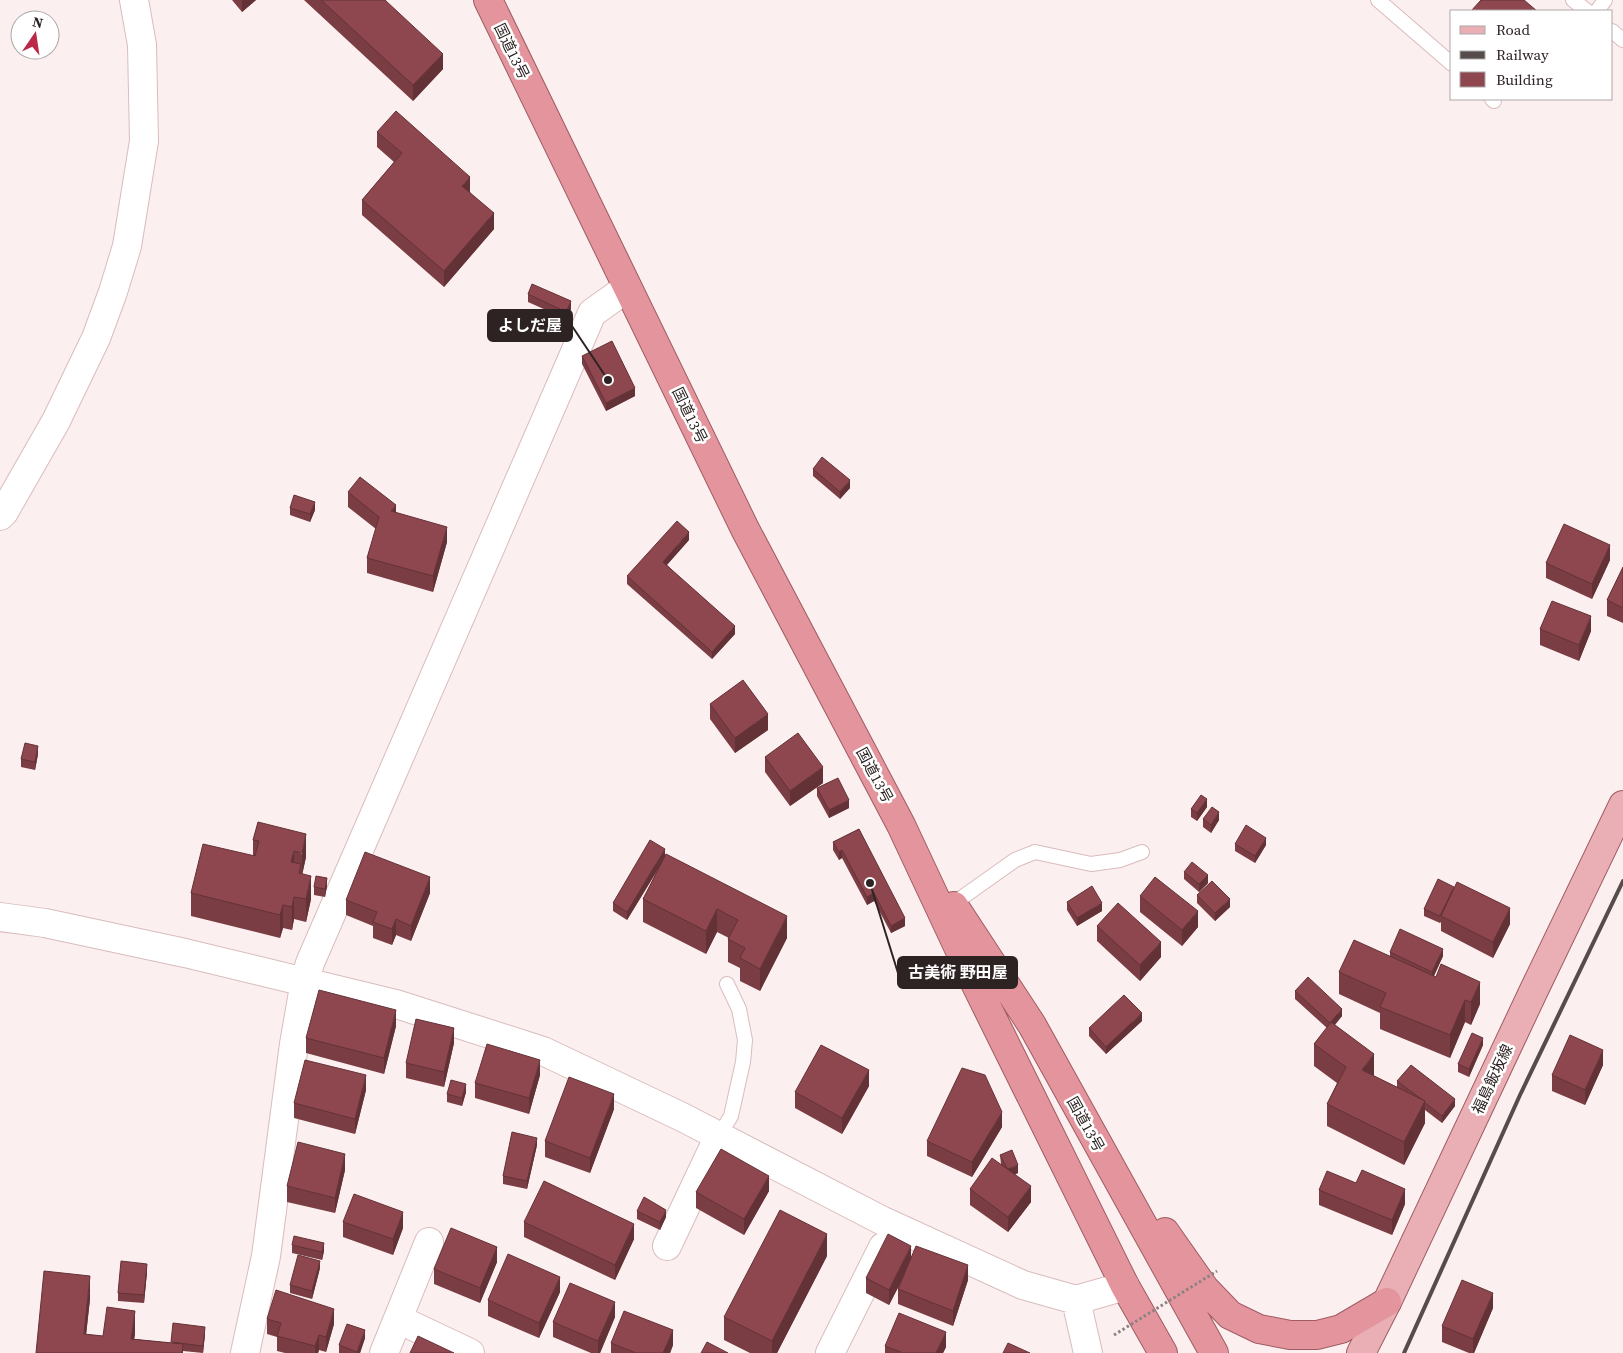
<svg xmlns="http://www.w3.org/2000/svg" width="1623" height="1353" viewBox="0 0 1623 1353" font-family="'Source Serif 4','Noto Sans JP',serif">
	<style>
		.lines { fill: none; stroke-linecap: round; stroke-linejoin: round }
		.service-casing { stroke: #dabcbd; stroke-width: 16 }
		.minor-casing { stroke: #dabcbd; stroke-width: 30 }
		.primary-casing { stroke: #9f5c61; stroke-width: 30 }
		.trunk-casing { stroke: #9f5c61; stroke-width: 30 }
		.service { stroke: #fff; stroke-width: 14 }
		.minor { stroke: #fff; stroke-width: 28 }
		.primary { stroke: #eaafb5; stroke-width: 28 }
		.trunk { stroke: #e3949c; stroke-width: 28 }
		.rail { stroke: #574c4c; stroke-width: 4 }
		.path-bridge { stroke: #8d8181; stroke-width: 3; stroke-dasharray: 2.5 2.5; stroke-linecap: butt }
		.wall { fill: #7a3d43 }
		.shaded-wall { fill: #633237 }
		.building { fill: #8e474e; stroke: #633237 }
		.labels { text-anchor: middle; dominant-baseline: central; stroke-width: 5; stroke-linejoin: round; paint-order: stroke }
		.street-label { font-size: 15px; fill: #2e2323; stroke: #fff }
		.leader { fill: none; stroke: #2e2323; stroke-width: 2 }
		.callout-dot { fill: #2e2323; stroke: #fff; stroke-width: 2 }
		.callout { fill: #2e2323; stroke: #2e2323; stroke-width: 2 }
		.callout-label { font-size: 16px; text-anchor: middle; font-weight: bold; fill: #fff }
	</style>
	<rect width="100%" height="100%" fill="#fcefef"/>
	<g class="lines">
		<defs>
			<path id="service" d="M1378 0 1452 64
				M1573 0 1587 11
				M1597 11 1605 0
				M1612 31 1623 40
				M1492 99 1494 101
				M953 904 1015 860 1035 852 1091 864 1120 860 1142 852
				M719 1136 731 1116 743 1062 745 1040 739 1009 727 984"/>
			<path id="minor" d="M0 516 4 512 56 421 96 338 113 292 127 246 144 141 142 45 134 0
				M0 917 45 923 185 953 396 1004 543 1051 682 1117 883 1221 1023 1285 1076 1300 1125 1286
				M667 1246 719 1136
				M1076 1300 1088 1353
				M398 1319 470 1353
				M245 1353 266 1256 294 1044 305 981 310 963 592 313 627 288
				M384 1353 429 1242
				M830 1353 883 1247"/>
			<path id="primary" d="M1361 1353 1387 1302 1534 990 1623 805"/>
			<path id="trunk" d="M488 0 745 529 901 825 975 983 1125 1286 1163 1353
				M954 906 1032 1025 1214 1353
				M1165 1232 1205 1289 1230 1315 1259 1329 1290 1335H1317L1341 1329 1387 1302"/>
		</defs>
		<!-- service casing -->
		<use href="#service" class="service-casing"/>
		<!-- minor casing -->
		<use href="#minor" class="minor-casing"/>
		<!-- primary casing -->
		<use href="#primary" class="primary-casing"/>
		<!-- trunk casing -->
		<use href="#trunk" class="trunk-casing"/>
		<!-- service -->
		<use href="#service" class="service"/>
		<!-- minor -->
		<use href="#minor" class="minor"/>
		<!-- primary -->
		<use href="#primary" class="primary"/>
		<!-- trunk -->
		<use href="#trunk" class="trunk"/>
		<!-- rail -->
		<path class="rail" d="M1404 1353 1520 1095 1623 881"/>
		<!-- path-bridge -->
		<path class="path-bridge" d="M1114 1335 1217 1271"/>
	</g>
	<!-- wall -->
	<path class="wall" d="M232 0H256L242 12Z
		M304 0H385L443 69 413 101Z
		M377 132 470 192 494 229 444 287 362 215V200L394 162 377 147Z
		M528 294 571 309 566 319 528 302Z
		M582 356 635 396 606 411 582 364Z
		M813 469 850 488 840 499 813 476Z
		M348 492 396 513 447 542 433 592 367 573V558L376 529 348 507Z
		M290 508 315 510 310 522 290 515Z
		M689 540 667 565 735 634 712 659 627 584V576Z
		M1610 560 1592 599 1546 578V563Z
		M1623 567V623L1607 616V600Z
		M1540 629 1591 631 1579 661 1540 645Z
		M710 704 768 730 735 753 710 719Z
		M38 754 35 770 21 767V759Z
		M765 757 823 783 790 806 765 772Z
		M817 788 849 808 829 818 817 796Z
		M1207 807 1197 821 1191 817V809Z
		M1203 819 1219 820 1211 833 1203 827Z
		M258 822 306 857 302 874 311 899 306 922 294 919 292 930 283 928 280 938 191 916V893L253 856V840Z
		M859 829 905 926 891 933 874 901 867 905 842 858 839 860 833 850V842Z
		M1235 844 1266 845 1255 863 1235 851Z
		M665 856 787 938 760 991 740 981V968L728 962V939L729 938 717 932 706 954 643 922V899L662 863 627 920 613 911V903Z
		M1184 872 1208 883 1199 892 1184 879Z
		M327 886 325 897 314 895V887Z
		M1454 889 1510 924 1493 958 1441 931V922L1440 923 1424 916V909Z
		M430 893 411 941 396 935 392 945 373 938V926L346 915V900Z
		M1197 895 1230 907 1215 921 1197 903Z
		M1140 896 1198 927 1182 946 1140 912Z
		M1067 902 1102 911 1077 926 1067 910Z
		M1097 926 1161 957 1140 981 1097 941Z
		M1390 952 1443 956 1434 976 1480 1004 1471 1025 1465 1022 1450 1058 1380 1029V1013L1339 994V972L1390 956Z
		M1295 991 1342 1016 1335 1025 1374 1076 1397 1087V1081L1455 1106 1442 1123 1425 1110V1123L1404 1165 1327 1126V1104L1337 1083 1314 1066V1044L1327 1028 1295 999Z
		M1142 1021 1106 1054 1089 1036V1028Z
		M396 1026 384 1074 306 1053V1038Z
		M454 1043 444 1087 406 1078V1063Z
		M1483 1045 1469 1077 1458 1072V1064Z
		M1603 1065 1585 1105 1552 1091V1075Z
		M540 1075 529 1114 475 1098V1083Z
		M869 1086 842 1134 795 1108V1092Z
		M366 1090 355 1134 294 1118V1103Z
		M466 1092 462 1106 447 1102V1094Z
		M614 1109 590 1173 545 1157V1141Z
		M1002 1127 972 1177 927 1156V1141Z
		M537 1145 527 1189 503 1184V1176Z
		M1000 1155 1018 1173 1015 1174 1031 1202 1008 1232 970 1205V1189L1001 1164Z
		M345 1170 335 1213 287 1202V1186Z
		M1319 1190 1405 1204 1392 1235 1319 1205Z
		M769 1191 744 1235 696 1208V1192Z
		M637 1211 666 1217 660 1230 637 1219Z
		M343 1222 403 1228 393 1255 343 1237Z
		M524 1222 634 1239 615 1280 524 1237Z
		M292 1245 324 1251 322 1260 292 1253Z
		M827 1256 777 1353H750L724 1340V1317Z
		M911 1257 968 1280 953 1326 898 1304V1289L901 1282 889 1305 866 1293V1278Z
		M497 1262 480 1303 434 1284V1269Z
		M320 1268 312 1299 290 1293V1285Z
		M147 1272 144 1303 118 1301V1293Z
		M560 1292 539 1338 488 1316V1300Z
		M90 1299 86 1335 103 1336 135 1334 134 1339 171 1343 205 1334 203 1353 183 1351V1353H36Z
		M1493 1308 1474 1353H1469L1442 1342V1326Z
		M615 1317 600 1353H591L553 1337V1322Z
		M267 1319 334 1324 326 1352 319 1350 318 1353H285L277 1351V1337L267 1334Z
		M365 1338 360 1353H339V1345Z
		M611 1343 673 1345 670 1353H611Z
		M885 1346 946 1347 943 1353H885Z"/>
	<!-- shaded-wall -->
	<path class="shaded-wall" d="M242 0H256L242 12Z
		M443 54V69L413 101V85Z
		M470 177V192L462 201V186Z
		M494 213V229L444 287V271Z
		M571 301V309L566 319V312Z
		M635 388V396L606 411V403Z
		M850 480V488L840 499V492Z
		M315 502V510L310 522V514Z
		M396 505V520L391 511Z
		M447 527V542L433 592V576Z
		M689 532V540L663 569V562Z
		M1610 545V560L1592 599V584Z
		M1591 616V631L1579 661V645Z
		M735 626V634L712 659V652Z
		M768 714V730L735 753V738Z
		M38 746V754L35 770V762Z
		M823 767V783L790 806V791Z
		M1207 799V807L1197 821V813Z
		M849 800V808L829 818V810Z
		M1219 812V820L1211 833V825Z
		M306 834V857L302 876V853Z
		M1266 838V845L1255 863V856Z
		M665 849V857L627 920V912Z
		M842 850V858L839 860V852Z
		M294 851V873L291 862Z
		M1208 875V883L1199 892V884Z
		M311 876V899L306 922V899Z
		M430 877V893L411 941V926Z
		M327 878V886L325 897V889Z
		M874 893V901L867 905V897Z
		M294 897V919L292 930V907Z
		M1230 899V907L1215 921V913Z
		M1102 903V911L1077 926V918Z
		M283 905V928L280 938V915Z
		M1510 908V924L1493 958V942Z
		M717 909V932L706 954V931Z
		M1198 911V927L1182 946V930Z
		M787 916V938L760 991V969Z
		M905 918V926L891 933V926Z
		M396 919V935L392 945V929Z
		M1161 942V957L1140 981V965Z
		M1443 949V956L1432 980V972Z
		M1480 982V1004L1471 1025V1002Z
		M1465 1000V1022L1450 1058V1035Z
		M1342 1009V1016L1330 1030V1023Z
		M396 1010V1026L384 1074V1058Z
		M1142 1013V1021L1106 1054V1047Z
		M454 1028V1043L444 1087V1072Z
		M1483 1038V1045L1469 1077V1069Z
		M1603 1050V1065L1585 1105V1090Z
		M1374 1054V1077L1362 1070Z
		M540 1060V1075L529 1114V1098Z
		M869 1070V1086L842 1134V1118Z
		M366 1075V1090L355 1134V1119Z
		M466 1084V1092L462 1106V1098Z
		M614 1094V1109L590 1173V1158Z
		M1455 1099V1106L1442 1123V1116Z
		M1425 1101V1123L1404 1165V1142Z
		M1002 1112V1127L972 1177V1162Z
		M537 1138V1145L527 1189V1181Z
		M345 1154V1170L335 1213V1198Z
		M1018 1165V1173L1007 1178V1170Z
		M769 1176V1191L744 1235V1219Z
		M1031 1186V1202L1008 1232V1217Z
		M1405 1189V1204L1392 1235V1220Z
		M666 1210V1217L660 1230V1222Z
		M403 1212V1228L393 1255V1239Z
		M634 1224V1239L615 1280V1265Z
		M827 1234V1256L777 1353H772V1341Z
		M324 1243V1251L322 1260V1252Z
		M911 1246V1262L889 1305V1290Z
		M497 1247V1262L480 1303V1288Z
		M320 1261V1268L312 1299V1291Z
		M147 1264V1272L144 1303V1295Z
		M968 1265V1280L953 1326V1311Z
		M90 1276V1299L84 1353V1334Z
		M560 1277V1292L539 1338V1323Z
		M1493 1293V1308L1474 1353H1473V1339Z
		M615 1302V1317L600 1353H598V1341Z
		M334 1309V1324L326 1352V1337Z
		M135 1311V1334L132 1353 131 1339Z
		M205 1327V1334L203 1353V1346Z
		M365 1330V1338L360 1353H357Z
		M673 1330V1345L670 1353H663Z
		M946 1332V1347L943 1353H936Z
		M319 1335V1350L318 1353H315V1346Z"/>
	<!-- building -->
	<path class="building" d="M321 0H385L443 54 413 85Z
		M1481 0H1524L1537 11H1471Z
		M396 111 470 177 462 186 494 213 444 271 362 200 402 153 377 132Z
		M532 284 571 301 566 312 528 294Z
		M612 341 635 388 606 403 582 356Z
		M822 457 850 480 840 492 813 469Z
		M360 477 396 505 391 511 447 527 433 576 367 558 379 517 348 492Z
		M294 495 315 502 310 514 290 508Z
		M677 521 689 532 663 562 735 626 712 652 627 576Z
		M1564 524 1610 545 1592 584 1546 563Z
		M1623 567V608L1607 600Z
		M1552 601 1591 616 1579 645 1540 629Z
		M743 680 768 714 735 738 710 704Z
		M798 733 823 767 790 791 765 757Z
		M25 743 38 746 35 762 21 759Z
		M838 778 849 800 829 810 817 788Z
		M1201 795 1207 799 1197 813 1191 809Z
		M1212 807 1219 812 1211 825 1203 819Z
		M258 822 306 834 302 853 294 851 291 862 301 864 299 873 311 876 306 899 294 897 292 907 283 905 280 915 191 893 203 844 255 856 259 841 253 840Z
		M1246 825 1266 838 1255 856 1235 844Z
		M859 829 905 918 891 926 874 893 867 897 842 850 839 852 833 842Z
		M650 840 665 849 627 912 613 903Z
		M365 852 430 877 411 926 396 919 392 929 373 922 377 912 346 900Z
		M666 854 787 916 760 969 740 958 745 948 728 939 738 920 717 909 706 931 643 899Z
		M1192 862 1208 875 1199 884 1184 872Z
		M316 876 327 878 325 889 314 887Z
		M1155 877 1198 911 1182 930 1140 896Z
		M1438 879 1454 887 1440 916 1424 909Z
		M1212 881 1230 899 1215 913 1197 895Z
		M1457 882 1510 908 1493 942 1441 916Z
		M1092 886 1102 903 1077 918 1067 902Z
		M1118 903 1161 942 1140 965 1097 926Z
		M1400 929 1443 949 1432 972 1390 952Z
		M1354 940 1436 977 1441 964 1480 982 1471 1002 1465 1000 1450 1035 1380 1007 1386 993 1339 972Z
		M1308 977 1342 1009 1330 1023 1295 991Z
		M319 990 396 1010 384 1058 306 1038Z
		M1124 995 1142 1013 1106 1047 1089 1028Z
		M416 1019 454 1028 444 1072 406 1063Z
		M1331 1022 1374 1054 1362 1070 1425 1101 1404 1142 1327 1104 1346 1067 1314 1044Z
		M1472 1033 1483 1038 1469 1069 1458 1064Z
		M1570 1035 1603 1050 1585 1090 1552 1075Z
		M487 1044 540 1060 529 1098 475 1083Z
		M821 1045 869 1070 842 1118 795 1092Z
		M305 1060 366 1075 355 1119 294 1103Z
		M1411 1065 1455 1099 1442 1116 1424 1102 1425 1101 1420 1098 1397 1081Z
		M962 1068 985 1075 1002 1112 972 1162 927 1141Z
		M569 1077 614 1094 590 1158 545 1141Z
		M451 1080 466 1084 462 1098 447 1094Z
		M512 1132 537 1138 527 1181 503 1176Z
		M298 1142 345 1154 335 1198 287 1186Z
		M721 1149 769 1176 744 1219 696 1192Z
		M1012 1150 1018 1165 1008 1169 1007 1168 1000 1155Z
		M992 1158 1031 1186 1008 1217 970 1189Z
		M1362 1170 1405 1189 1392 1220 1319 1190 1327 1171 1356 1183Z
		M544 1181 634 1224 615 1265 524 1222Z
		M354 1194 403 1212 393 1239 343 1222Z
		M644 1197 666 1210 660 1222 637 1211Z
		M780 1210 827 1234 772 1341 724 1317Z
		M451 1228 497 1247 480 1288 434 1269Z
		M888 1234 911 1246 889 1290 866 1278Z
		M294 1236 324 1243 322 1252 292 1245Z
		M916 1246 968 1265 953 1311 898 1289Z
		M508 1254 560 1277 539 1323 488 1300Z
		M298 1255 320 1261 312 1291 290 1285Z
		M121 1261 147 1264 144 1295 118 1293Z
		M44 1271 90 1276 84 1334 103 1336 107 1307 135 1311 131 1339 183 1344 182 1353H36Z
		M1462 1280 1493 1293 1473 1339 1442 1326Z
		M570 1283 615 1302 598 1341 553 1322Z
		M276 1290 334 1309 326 1337 319 1335 315 1346 277 1336 281 1323 267 1319Z
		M624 1311 673 1330 663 1353H636L611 1343Z
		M899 1313 946 1332 936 1353H901V1352L885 1346Z
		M173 1323 205 1327 203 1346 171 1342Z
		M347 1324 365 1330 357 1352 339 1345Z
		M418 1336 454 1353H410Z
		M707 1342 728 1353H701Z
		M1008 1343 1030 1353H1003Z"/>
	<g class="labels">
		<!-- street labels -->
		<g class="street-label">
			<text transform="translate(512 51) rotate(64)">国道13号</text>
			<text transform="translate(690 415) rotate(64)">国道13号</text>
			<text transform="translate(875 775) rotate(62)">国道13号</text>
			<text transform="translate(1492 1079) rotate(-65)">福島飯坂線</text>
			<text transform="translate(1086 1124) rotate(61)">国道13号</text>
		</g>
	</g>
	<!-- callouts -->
	<path class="leader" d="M608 380L572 326M870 883L898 973"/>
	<g class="callout-dot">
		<circle cx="608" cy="380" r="5"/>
		<circle cx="870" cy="883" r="5"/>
	</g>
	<g class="callout">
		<rect x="488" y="310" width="84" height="31" rx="5"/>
		<rect x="898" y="957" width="119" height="31" rx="5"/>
	</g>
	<g class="callout-label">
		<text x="530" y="331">よしだ屋</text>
		<text x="958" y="978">古美術 野田屋</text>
	</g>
	<!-- legend -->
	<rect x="1450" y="10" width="162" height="90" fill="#ffffff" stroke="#aba7a7"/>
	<rect x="1460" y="26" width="25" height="8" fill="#eaafb5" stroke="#aba7a7"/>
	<text x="1496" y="35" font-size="15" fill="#2e2323">Road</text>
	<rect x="1460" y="51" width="25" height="8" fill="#574c4c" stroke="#aba7a7"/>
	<text x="1496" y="60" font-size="15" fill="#2e2323">Railway</text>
	<rect x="1460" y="72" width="25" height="15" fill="#8e474e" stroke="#aba7a7"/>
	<text x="1496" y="85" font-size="15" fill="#2e2323">Building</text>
	<!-- north arrow -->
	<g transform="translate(35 35) rotate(13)"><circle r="24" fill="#ffffff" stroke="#aba7a7"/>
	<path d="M0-4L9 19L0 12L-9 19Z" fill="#ba2946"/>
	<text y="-8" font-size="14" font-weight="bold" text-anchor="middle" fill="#2e2323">N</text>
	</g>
</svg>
